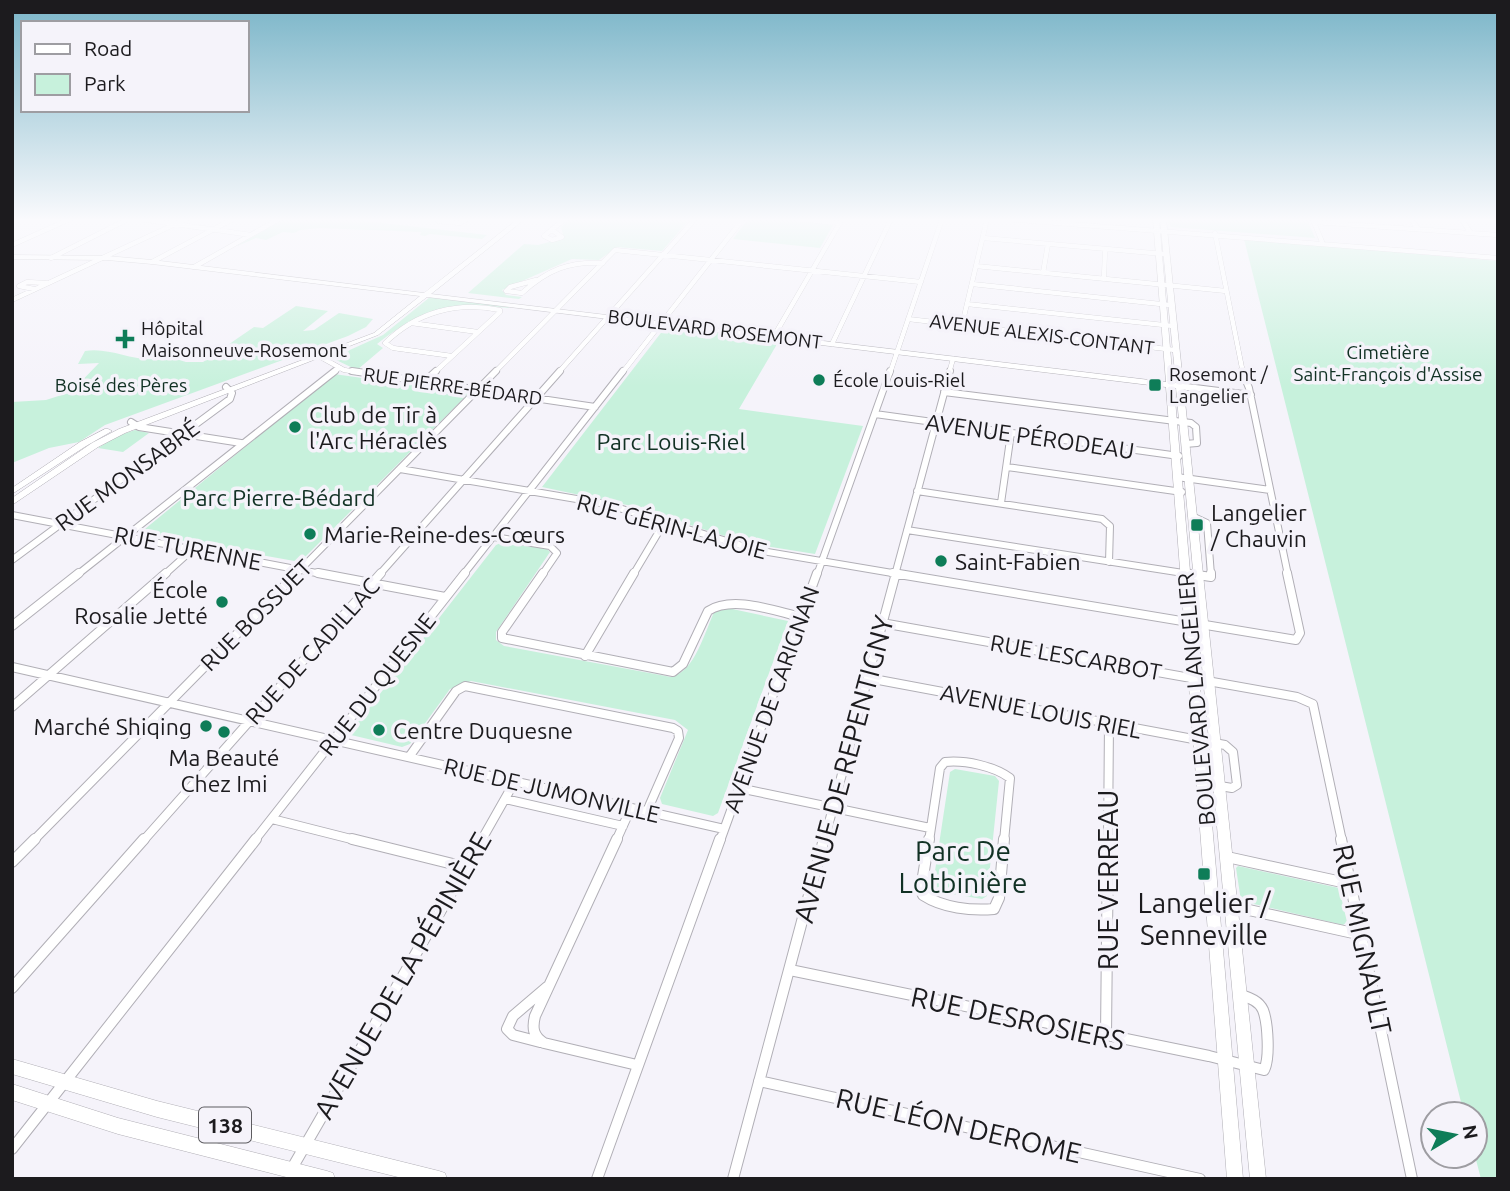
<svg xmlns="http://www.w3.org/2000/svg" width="1510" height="1191" viewBox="0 0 1510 1191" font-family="Ubuntu,sans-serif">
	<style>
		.green { fill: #c7f1dc }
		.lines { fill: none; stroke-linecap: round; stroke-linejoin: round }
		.minor-far3-casing { stroke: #b1afb6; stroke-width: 5 }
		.minor-far2-casing { stroke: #b1afb6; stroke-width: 8 }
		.minor-far1-casing { stroke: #b1afb6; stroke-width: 10 }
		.minor-casing { stroke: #b1afb6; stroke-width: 12 }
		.major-casing { stroke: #b1afb6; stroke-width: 1 }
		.minor-far3 { stroke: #fff; stroke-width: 4.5 }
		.minor-far2 { stroke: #fff; stroke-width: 6 }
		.minor-far1 { stroke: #fff; stroke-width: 8 }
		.minor { stroke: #fff; stroke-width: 10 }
		.major { fill: #fff; fill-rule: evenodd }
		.poi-dot { fill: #0e7d58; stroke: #f5f3fa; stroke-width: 2.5 }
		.labels { text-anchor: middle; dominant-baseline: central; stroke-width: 7; stroke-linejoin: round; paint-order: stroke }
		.far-poi-label { font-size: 19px; fill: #1c1b1e; stroke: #f5f3fa; text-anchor: start }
		.far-street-label { font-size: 19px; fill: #1c1b1e; stroke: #f5f3fa }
		.far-park-label { font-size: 19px; fill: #113124; stroke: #f5f3fa }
		.shield { fill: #f5f3fa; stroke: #5d5c60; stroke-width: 2 }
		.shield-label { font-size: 21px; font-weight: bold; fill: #1c1b1e }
		.poi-label { font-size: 23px; fill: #1c1b1e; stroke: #f5f3fa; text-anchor: start }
		.street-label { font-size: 23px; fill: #1c1b1e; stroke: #f5f3fa }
		.park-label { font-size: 23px; fill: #113124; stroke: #f5f3fa }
		.near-street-label { font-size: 28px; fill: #1c1b1e; stroke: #f5f3fa }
		.near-park-label { font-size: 28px; fill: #113124; stroke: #f5f3fa }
		.near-poi-label { font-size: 28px; fill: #1c1b1e; stroke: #f5f3fa }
	</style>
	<rect width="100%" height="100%" fill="#f5f3fa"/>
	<!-- green -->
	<path class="green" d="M284 219H348L487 235 482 239 430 234 425 236 420 235 421 232 320 228 300 230 294 233 283 232 266 240 256 238 237 246Z
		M570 219H690L662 251 617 247 599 260 572 259 502 290 506 295 522 297 519 299 468 293 524 244 538 245 564 238 561 227Z
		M748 219H778L833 225 820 248 733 239Z
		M1167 219H1307L1315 238 1171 227Z
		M1244 239 1498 261V1179H1481L1475 1156V1114H1464Z
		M430 297 511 306 508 308C447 302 425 307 377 344L383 348 357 370 332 358 383 335Z
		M296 306 328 311 303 331 314 330 339 313 373 319 366 327 348 336 105 425 79 442 49 448 12 463V402L46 400 71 392 99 363 78 364 85 351C113 346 141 367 166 356L186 362H203L254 327 263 328Z
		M667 325 780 339 739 409 863 426 815 554 747 543 627 505 542 487Z
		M334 374 454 391 456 388 468 390 464 392 468 394 300 562 140 533Z
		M135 430 149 433 123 452 98 448 117 436Z
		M503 542 547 549 550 552 496 632V640L504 646 671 677C695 672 705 631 715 610L723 607 788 621 718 813 713 816 662 804 660 798 688 730 675 720 471 681 450 689 410 744 402 747 351 735V731L496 545Z
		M955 769 995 776 999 781 987 896 982 899 940 892 935 890 933 884 950 772Z
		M1238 866 1339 888 1347 922 1343 925 1241 901 1236 868Z"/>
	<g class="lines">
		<defs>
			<path id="minor-far3" d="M140 219 251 235
				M440 219 438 221 460 223 467 219
				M797 219 839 223
				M1007 219 1498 258
				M1411 219 1418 229
				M1461 219 1471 233
				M1313 220 1323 244
				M1314 222 1498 235
				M12 223 20 219
				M552 230 562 237 552 240 544 236 565 219
				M1215 233 1243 373
				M983 238 1164 254
				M12 245 70 219
				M51 258 128 219
				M152 262 233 219
				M976 266 1226 291
				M194 267 279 219
				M1043 273 1048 244
				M1104 279 1105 249
				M536 280 510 287 506 291 522 293C547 270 569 261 603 263
				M972 284 1170 305
				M34 289 19 286 27 282 46 283
				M12 300 186 219
				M967 304 1173 326
				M908 319 1175 350
				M411 323 478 332
				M962 325 987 219
				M774 336 842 219
				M832 344 891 219
				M315 354 344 370 364 373
				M333 373 339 368
				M434 373 500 312V310C457 301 417 312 385 343L393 348 452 356
				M494 373 615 250 921 282
				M558 373 695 219
				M622 373 743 219
				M890 373 942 219
				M949 373 953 359"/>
			<path id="minor-far2" d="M352 371 595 407
				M1242 371 1249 388 1288 575
				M424 382 436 371
				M1179 386 1251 395
				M944 392 1191 423 1196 427 1197 443 1185 444
				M875 414 1179 456
				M131 422 139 427 241 443
				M1007 467 1182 492
				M400 469 606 504 756 550 904 575
				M1177 477 1270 490
				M917 491 1102 519 1110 526 1109 562
				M1001 503 1011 433
				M12 515 327 575
				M1192 516 1207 523 1211 575
				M907 530 1196 575
				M494 537 550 546 557 553 542 575
				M12 560 230 399 232 393 226 387
				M77 575 335 371
				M164 575 193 549
				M295 575 496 371
				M379 575 560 371
				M463 575 623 371
				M633 575 664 523
				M817 575 890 371
				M895 575 950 371"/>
			<path id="minor-far1" d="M318 573 445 597
				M543 573 502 632V638L673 672 683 664 708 611C733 595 774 611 801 617
				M893 573 1296 640 1300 633 1287 573
				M1184 573 1211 577V573
				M882 623 1297 697 1313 704 1342 841
				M12 626 79 573
				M585 656 634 573
				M12 667 724 829
				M868 678 1225 745 1233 752 1237 785 1232 788 1220 786
				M12 707 166 573
				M409 757 456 691 465 686 673 728 678 731 679 738 647 811
				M739 788 930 828
				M505 799 623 826
				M272 819 359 841
				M33 841 297 573
				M143 841 381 573
				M254 841 465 573
				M481 841 515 781
				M616 841 631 808
				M720 841 817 573
				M824 841 896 573
				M929 841 940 768 945 762C965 760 994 766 1010 778L1004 841
				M1108 841 1109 723"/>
			<path id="minor" d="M352 839 465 867
				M617 839 535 1016C532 1028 533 1036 544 1043L637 1065
				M929 839 921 889 923 895C943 908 971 911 994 909L999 898 1004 839
				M1341 839 1412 1179
				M1227 857 1351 884
				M12 862 35 839
				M1231 906 1362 935
				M790 970 1209 1056 1264 1070C1270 1059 1268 1023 1263 1010 1259 1001 1250 998 1241 995
				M12 988 144 839
				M1106 1036 1108 839
				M540 1042 513 1035 507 1029 513 1016 547 987
				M759 1081 1200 1179
				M12 1149 256 839
				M291 1170 482 839
				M597 1179 720 839
				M733 1179 824 839"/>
			<path id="major" d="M518 219H525L431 294 1166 382 1153 219H1159L1173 383H1176L1160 219H1166L1266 1179H1250L1176 388H1174L1243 1179H1227L1166 387 427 297 378 335 125 433 98 447 12 505V498L92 443 119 429 374 333 420 296 152 264 107 260 12 259V255L107 256 152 260 424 293Z
				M105 429H108L112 431 86 446 12 494V488L80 442Z
				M12 1059 157 1101 439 1171 445 1173 447 1179H406L157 1117 12 1074Z
				M12 1084 118 1118 327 1171 333 1173 335 1179H294L118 1134 12 1100Z"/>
		</defs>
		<!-- minor-far3 casing -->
		<use href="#minor-far3" class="minor-far3-casing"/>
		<!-- minor-far2 casing -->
		<use href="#minor-far2" class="minor-far2-casing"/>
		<!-- minor-far1 casing -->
		<use href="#minor-far1" class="minor-far1-casing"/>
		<!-- minor casing -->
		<use href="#minor" class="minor-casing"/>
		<!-- major casing -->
		<use href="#major" class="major-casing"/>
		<!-- minor-far3 -->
		<use href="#minor-far3" class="minor-far3"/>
		<!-- minor-far2 -->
		<use href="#minor-far2" class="minor-far2"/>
		<!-- minor-far1 -->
		<use href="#minor-far1" class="minor-far1"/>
		<!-- minor -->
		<use href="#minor" class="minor"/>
		<!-- major -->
		<use href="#major" class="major"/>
	</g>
	<!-- sky -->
	<linearGradient id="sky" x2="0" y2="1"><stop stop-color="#7ab5c8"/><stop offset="0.57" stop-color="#fafafd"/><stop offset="1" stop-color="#fafafd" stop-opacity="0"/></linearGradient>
	<rect width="1510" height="386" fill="url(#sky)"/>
	<!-- markers -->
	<g class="poi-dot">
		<path d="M121.5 328.5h7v7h7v7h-7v7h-7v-7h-7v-7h7z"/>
		<circle cx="819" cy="380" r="7"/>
		<rect x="1148" y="378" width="14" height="14" rx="3.5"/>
		<circle cx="295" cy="427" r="7"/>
		<rect x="1190" y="518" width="14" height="14" rx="3.5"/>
		<circle cx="310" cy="534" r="7"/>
		<circle cx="941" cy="561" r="7"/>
		<circle cx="222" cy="602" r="7"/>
		<circle cx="206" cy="726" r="7"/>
		<circle cx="379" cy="730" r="7"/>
		<circle cx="224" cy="732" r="7"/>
		<rect x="1197" y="867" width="14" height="14" rx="3.5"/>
	</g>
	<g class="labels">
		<!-- far-poi labels -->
		<g class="far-poi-label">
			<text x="141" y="328">Hôpital<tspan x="141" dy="22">Maisonneuve-Rosemont</tspan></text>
			<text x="1169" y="374">Rosemont /<tspan x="1169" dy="22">Langelier</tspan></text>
			<text x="833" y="380">École Louis-Riel</text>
		</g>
		<!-- far-street labels -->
		<g class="far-street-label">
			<text transform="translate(715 329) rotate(7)">BOULEVARD ROSEMONT</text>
			<text transform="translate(1042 334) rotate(7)">AVENUE ALEXIS-CONTANT</text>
			<text transform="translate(453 386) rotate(8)">RUE PIERRE-BÉDARD</text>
		</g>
		<!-- far-park labels -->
		<g class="far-park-label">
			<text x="1388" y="352">Cimetière<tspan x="1388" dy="22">Saint-François d'Assise</tspan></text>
			<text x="121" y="385">Boisé des Pères</text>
		</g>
		<!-- shield labels -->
		<rect class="shield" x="199" y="1107.5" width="52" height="35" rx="5"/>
		<g class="shield-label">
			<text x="225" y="1125">138</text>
		</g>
		<!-- poi labels -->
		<g class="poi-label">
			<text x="309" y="414">Club de Tir à<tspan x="309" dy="26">l'Arc Héraclès</tspan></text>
			<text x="1211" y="512">Langelier<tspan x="1211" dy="26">/ Chauvin</tspan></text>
			<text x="324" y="534">Marie-Reine-des-Cœurs</text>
			<text x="955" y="561">Saint-Fabien</text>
			<text x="208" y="589" text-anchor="end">École<tspan x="208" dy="26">Rosalie Jetté</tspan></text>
			<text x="192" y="726" text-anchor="end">Marché Shiqing</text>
			<text x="393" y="730">Centre Duquesne</text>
			<text x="224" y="757" text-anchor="middle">Ma Beauté<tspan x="224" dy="26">Chez Imi</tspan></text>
		</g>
		<!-- street labels -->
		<g class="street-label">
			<text transform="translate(1030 436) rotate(8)">AVENUE PÉRODEAU</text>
			<text transform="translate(127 475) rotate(-36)">RUE MONSABRÉ</text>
			<text transform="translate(672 526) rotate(15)">RUE GÉRIN-LAJOIE</text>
			<text transform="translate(188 548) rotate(11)">RUE TURENNE</text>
			<text transform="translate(256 615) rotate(-45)">RUE BOSSUET</text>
			<text transform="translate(312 651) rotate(-48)">RUE DE CADILLAC</text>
			<text transform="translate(1076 657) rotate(10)">RUE LESCARBOT</text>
			<text transform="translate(377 684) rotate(-52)">RUE DU QUESNE</text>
			<text transform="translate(771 699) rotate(-70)">AVENUE DE CARIGNAN</text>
			<text transform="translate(1196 699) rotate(-95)">BOULEVARD LANGELIER</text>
			<text transform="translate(1041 711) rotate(11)">AVENUE LOUIS RIEL</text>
			<text transform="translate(552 790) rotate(13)">RUE DE JUMONVILLE</text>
		</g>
		<!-- park labels -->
		<g class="park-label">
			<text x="671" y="441">Parc Louis-Riel</text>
			<text x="279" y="497">Parc Pierre-Bédard</text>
		</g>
		<!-- near-street labels -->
		<g class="near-street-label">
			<text transform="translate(843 769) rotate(-75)">AVENUE DE REPENTIGNY</text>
			<text transform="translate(1107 880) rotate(-90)">RUE VERREAU</text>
			<text transform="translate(1363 939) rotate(78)">RUE MIGNAULT</text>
			<text transform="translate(402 975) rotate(-60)">AVENUE DE LA PÉPINIÈRE</text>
			<text transform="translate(1018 1018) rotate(12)">RUE DESROSIERS</text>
			<text transform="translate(959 1125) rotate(13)">RUE LÉON DEROME</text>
		</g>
		<!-- near-park labels -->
		<g class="near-park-label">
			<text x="963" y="850">Parc De<tspan x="963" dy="32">Lotbinière</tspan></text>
		</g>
		<!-- near-poi labels -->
		<g class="near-poi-label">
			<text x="1204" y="902">Langelier /<tspan x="1204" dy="32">Senneville</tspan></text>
		</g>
	</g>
	<!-- border -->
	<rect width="1510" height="1191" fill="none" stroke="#1c1b1e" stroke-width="28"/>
	<!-- legend -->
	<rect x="21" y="21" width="228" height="91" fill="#f5f3fa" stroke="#9e9da2" stroke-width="2"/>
	<rect x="35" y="44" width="35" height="10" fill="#ffffff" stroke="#9e9da2" stroke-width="2"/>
	<text x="84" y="56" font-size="21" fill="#1c1b1e">Road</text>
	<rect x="35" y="74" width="35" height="21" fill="#c7f1dc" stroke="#9e9da2" stroke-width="2"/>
	<text x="84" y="91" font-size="21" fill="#1c1b1e">Park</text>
	<!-- north arrow -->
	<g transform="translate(1454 1135) rotate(80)"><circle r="33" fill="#f5f3fa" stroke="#9e9da2" stroke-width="2"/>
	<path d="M0-5L12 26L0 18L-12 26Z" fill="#0e7d58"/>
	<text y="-10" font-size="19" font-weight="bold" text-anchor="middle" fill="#1c1b1e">N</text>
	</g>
</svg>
